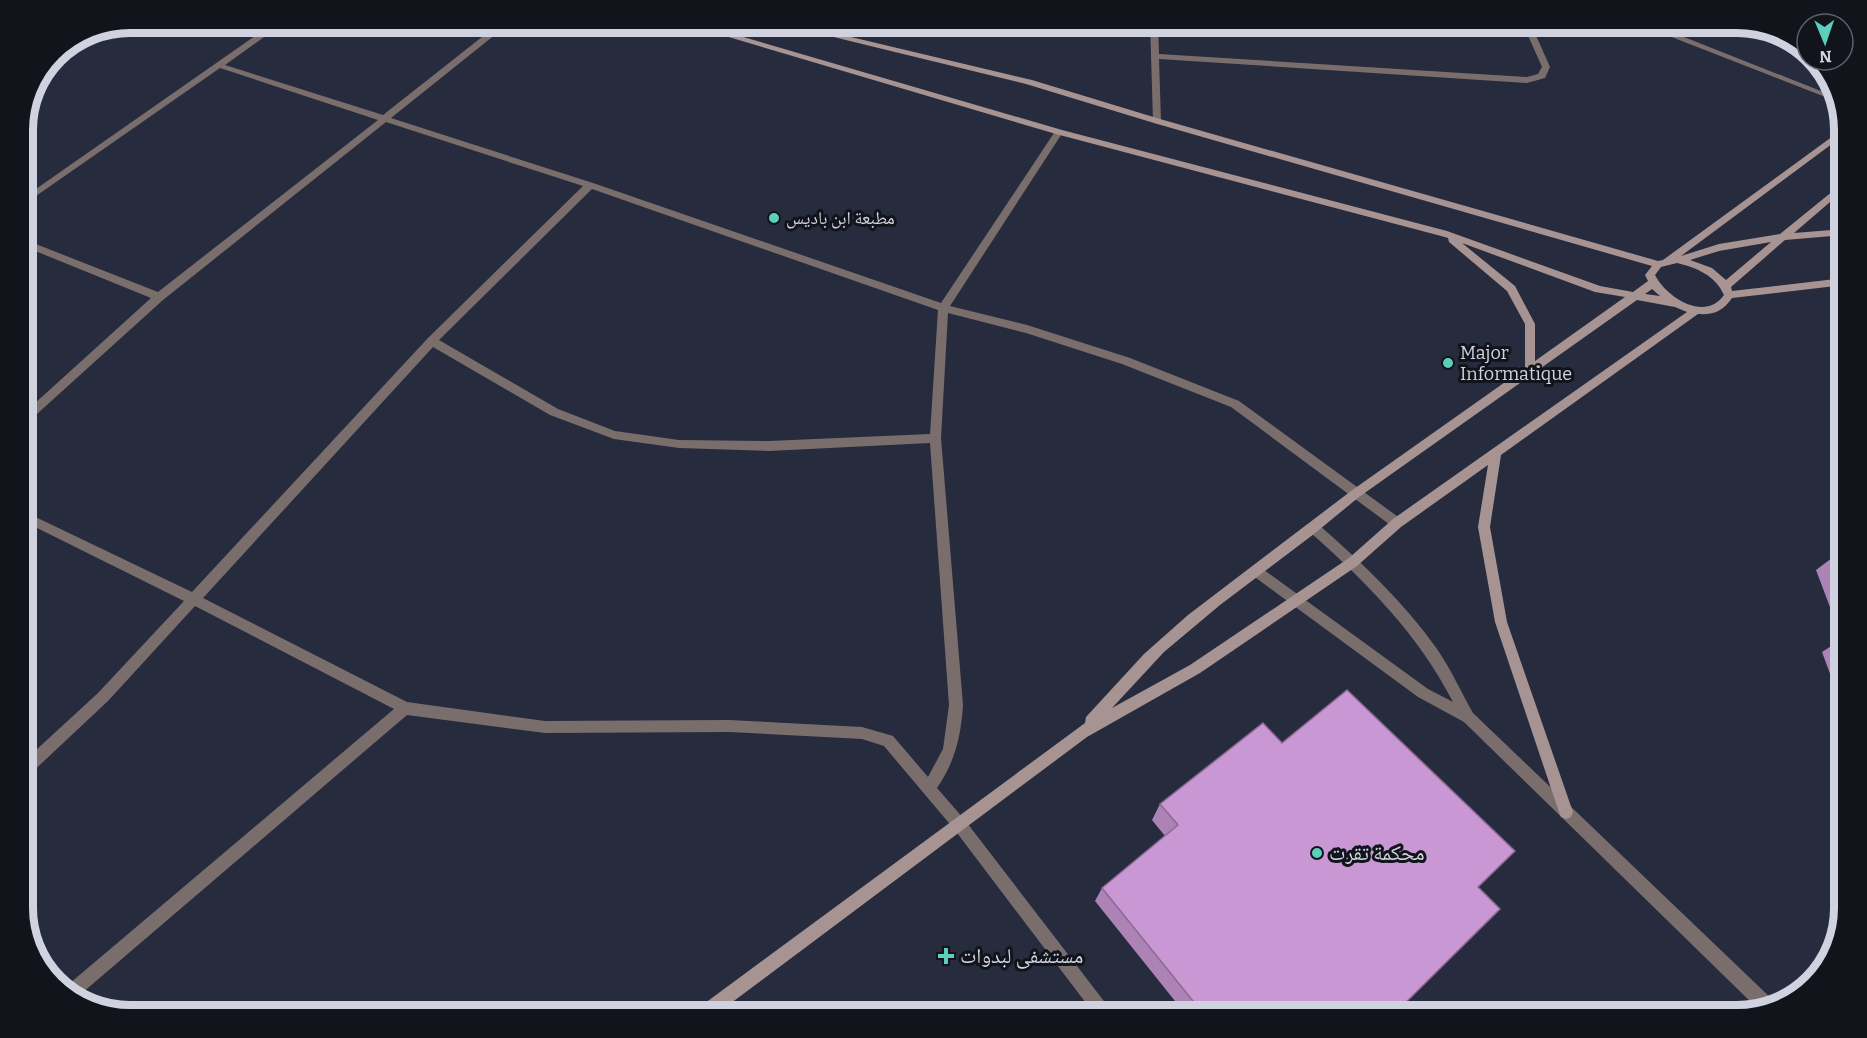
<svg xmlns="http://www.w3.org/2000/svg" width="1867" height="1038" viewBox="0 0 1867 1038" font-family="Bitter,'Noto Naskh Arabic',serif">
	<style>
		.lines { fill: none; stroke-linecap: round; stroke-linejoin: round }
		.minor { fill: #7a6e6d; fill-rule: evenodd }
		.tertiary { fill: #7a6e6d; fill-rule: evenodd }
		.secondary { fill: #a79492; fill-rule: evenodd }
		.wall { fill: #ad82b5 }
		.building { fill: #c997d3; stroke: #8d6a94; stroke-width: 1.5 }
		.poi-dot { fill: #5bcebc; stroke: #12141c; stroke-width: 2 }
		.labels { text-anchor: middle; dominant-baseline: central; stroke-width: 6; stroke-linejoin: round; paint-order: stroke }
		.poi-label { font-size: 18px; fill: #d0d3df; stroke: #12141c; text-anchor: start }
		.near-poi-label { font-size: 21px; fill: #d0d3df; stroke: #12141c; text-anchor: start }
		.rim { fill: none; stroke: #d0d3df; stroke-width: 8 }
	</style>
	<rect width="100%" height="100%" fill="#262b3d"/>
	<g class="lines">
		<!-- minor -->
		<path class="minor" d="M275 22H285L225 65 383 115 501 22H511L391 118 593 183 941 303 1056 130H1062L1063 132 950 306 1027 325 1130 358 1239 401 1401 519 1403 523 1401 527H1393L1231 407 1122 364 1026 333 948 313 941 438 963 705C961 736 955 762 937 788L964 819 1110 1009 1112 1015H1095L954 829 884 746 862 739 729 732 545 733 407 715 75 999 63 989 394 709 195 606 108 701 28 776 23 778V762L98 693 184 601 23 521V511L192 592 428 338 583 186 386 122 163 300 27 423 23 424V414L151 298 23 246V239L158 292 378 120 220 68 23 205V198ZM592 189 938 310 930 434 769 441 679 440 615 431 558 409 439 340ZM433 347 550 415 614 439 679 448 769 451 930 443 949 705 943 749 928 777 893 736 862 727 729 720 545 721 407 702 203 598Z
			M1150 22H1158L1159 54 1527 77 1538 74 1542 67 1522 22H1530L1550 67 1545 78 1527 83 1159 59 1161 121 1157 124 1153 121Z
			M1633 22H1646L1836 97 1838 102Z
			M97 29V32L56 59H52L54 54 89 31Z"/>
		<!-- tertiary -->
		<path class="tertiary" d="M1315 524 1319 525C1362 563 1404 602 1437 649 1451 669 1461 692 1473 713L1774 1001 1775 1005 1759 1010 1464 722 1418 697 1252 575 1250 571 1252 567 1256 566 1260 567 1428 689 1453 702C1418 634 1368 584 1311 533L1309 529 1311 525Z"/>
		<!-- secondary -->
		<path class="secondary" d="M678 22H692L1062 130 1447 231 1600 286 1633 292 1648 281 1645 275 1652 266 1154 123 1026 84 772 22H788L1032 80 1160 119 1658 261 1663 260 1844 128V135L1681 256 1719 244 1780 234 1844 182V190L1794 233 1844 229V235L1785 240 1731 287 1732 291 1844 278V285L1732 298C1723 311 1714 315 1698 314L1501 455 1490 527 1507 622 1573 812 1571 817 1566 819 1561 817 1559 812 1495 622 1478 527 1488 465 1401 527 1357 566 1200 673 1087 737 715 1015H695L697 1009 1085 723 1086 717 1144 654 1188 615 1351 491 1525 368V324L1507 291 1449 242 1448 238 1441 236 1056 134ZM1771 242 1726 280 1712 268 1690 260 1719 251ZM1462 243 1595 292 1625 297 1535 361V324L1515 286ZM1677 263C1697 268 1715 275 1724 295 1705 322 1667 298 1655 275L1661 267ZM1652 289 1660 296 1645 294ZM1637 300 1675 307 1687 312 1393 519 1349 558 1190 665 1112 708 1164 652 1220 605 1314 534 1359 497Z"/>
	</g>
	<!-- wall -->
	<path class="wall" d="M1840 552H1844V709H1843L1822 652 1842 639 1816 570Z
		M1282 743 1478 887 1392 1016H1187L1095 901 1102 888 1165 836 1152 820 1160 804Z"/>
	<!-- building -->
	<path class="building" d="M1840 552H1844V563Z
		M1347 690 1515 851 1478 887 1500 909 1392 1016H1205L1102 888 1178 825 1160 804 1263 723 1282 743Z"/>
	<!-- markers -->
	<g class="poi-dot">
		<circle cx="774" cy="218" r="6"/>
		<circle cx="1448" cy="363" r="6"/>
		<circle cx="1317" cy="853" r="6"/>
		<path d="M943 947h6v6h6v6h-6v6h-6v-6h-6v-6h6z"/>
	</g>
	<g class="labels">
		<!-- poi labels -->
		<g class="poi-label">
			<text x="786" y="218">مطبعة ابن باديس</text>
			<text x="1460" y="353">Major<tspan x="1460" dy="21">Informatique</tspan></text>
		</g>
		<!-- near-poi labels -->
		<g class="near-poi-label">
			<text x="1329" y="853">محكمة تقرت</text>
			<text x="960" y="956">مستشفى لبدوات</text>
		</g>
	</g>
	<!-- crop -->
	<path d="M0 0H1867V1038H0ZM130 33H1737A97 97 0 0 1 1834 130V908A97 97 0 0 1 1737 1005H130A97 97 0 0 1 33 908V130A97 97 0 0 1 130 33Z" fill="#12141c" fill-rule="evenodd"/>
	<path class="rim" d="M130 33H1737A97 97 0 0 1 1834 130V908A97 97 0 0 1 1737 1005H130A97 97 0 0 1 33 908V130A97 97 0 0 1 130 33Z"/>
	<!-- north arrow -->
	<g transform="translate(1825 42) rotate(178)"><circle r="28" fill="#12141c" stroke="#5e606a" stroke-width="1.5"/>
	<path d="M0-4.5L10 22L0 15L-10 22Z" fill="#5bcebc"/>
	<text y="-9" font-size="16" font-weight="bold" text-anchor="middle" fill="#d0d3df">N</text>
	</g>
</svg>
